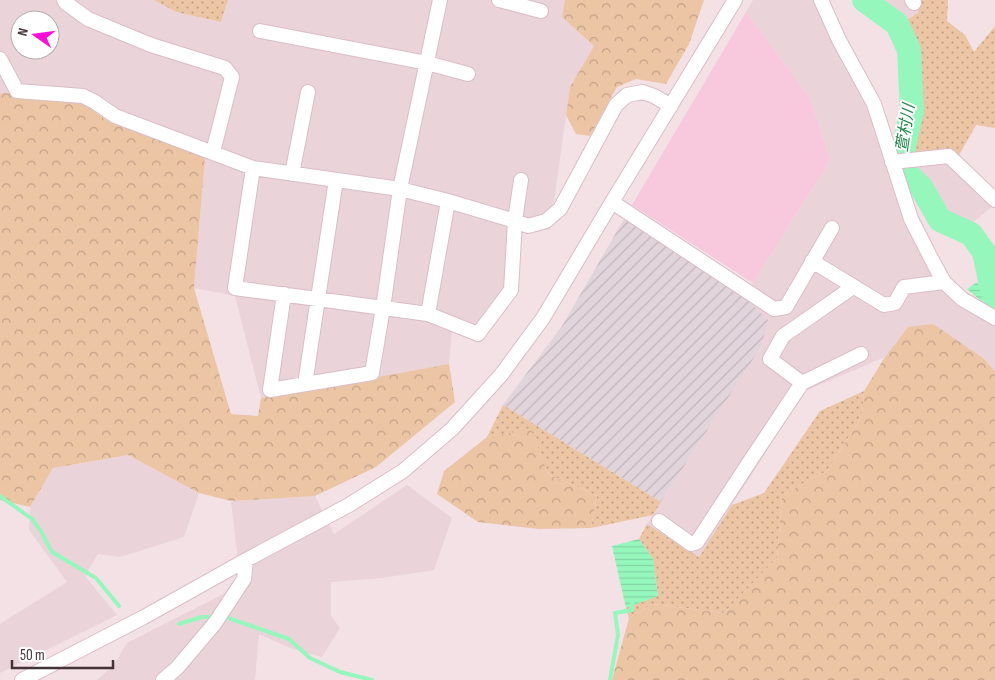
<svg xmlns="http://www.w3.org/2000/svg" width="995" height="680" viewBox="0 0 995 680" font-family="'Sofia Sans Condensed','Noto Sans JP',sans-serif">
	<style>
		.residential { fill: #ebd3da; fill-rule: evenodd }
		.commercial { fill: #f8c9dd }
		.industrial { fill: url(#industrial-furrows) }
		.grass { fill: url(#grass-dots) }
		.forest { fill: url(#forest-crowns) }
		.water { fill: url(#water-rules) }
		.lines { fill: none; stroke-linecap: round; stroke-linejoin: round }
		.stream { stroke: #96f7bd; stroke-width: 4 }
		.river { stroke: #96f7bd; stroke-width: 24 }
		.minor-casing { stroke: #dabdc7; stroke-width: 16 }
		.minor { stroke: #fff; stroke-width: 14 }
		.labels { text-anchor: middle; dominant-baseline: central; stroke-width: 4; stroke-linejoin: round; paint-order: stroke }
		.water-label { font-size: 16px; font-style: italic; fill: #1d8749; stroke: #fff }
	</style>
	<defs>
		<pattern id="industrial-furrows" width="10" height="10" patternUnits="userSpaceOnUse" patternTransform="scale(1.25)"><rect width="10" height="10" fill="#e1d4da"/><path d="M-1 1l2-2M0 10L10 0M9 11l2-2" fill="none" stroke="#c2b6bc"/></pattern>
		<pattern id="grass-dots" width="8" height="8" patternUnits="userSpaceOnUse" patternTransform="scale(1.25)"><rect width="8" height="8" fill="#ecc5a5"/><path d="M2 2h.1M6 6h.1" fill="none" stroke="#c1a187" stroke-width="1.8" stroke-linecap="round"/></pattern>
		<pattern id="forest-crowns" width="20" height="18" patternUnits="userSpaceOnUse" patternTransform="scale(1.25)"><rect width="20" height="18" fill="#ecc5a5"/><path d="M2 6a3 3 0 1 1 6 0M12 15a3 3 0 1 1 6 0" fill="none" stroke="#c1a187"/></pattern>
		<pattern id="water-rules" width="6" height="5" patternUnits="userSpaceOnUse" patternTransform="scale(1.25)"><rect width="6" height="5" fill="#96f7bd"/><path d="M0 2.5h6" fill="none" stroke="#82d4a3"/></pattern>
	</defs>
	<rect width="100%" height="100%" fill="#f3e1e6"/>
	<!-- residential -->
	<path class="residential" d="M0 0H154L176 12 221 22 228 0H565L562 17 594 46 570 87 550 230 519 229 518 290 482 340 452 329 449 364 261 398 235 296 194 288 205 158 106 120 80 101 5 93 0 94ZM20 20H50V50H20Z
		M753 0H814L868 110 901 211 940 290 995 323V371L983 358 908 327 885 357 805 391 699 557 647 524 761 347 744 297 830 160 810 98 746 12Z
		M869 0H921L913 46 901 24Z
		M951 153 993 191 995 189V204L969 226 945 219 907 157Z
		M128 455 199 493 184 537 120 557 98 554 85 576 117 615 0 673V624L67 582 29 530 30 507 53 468Z
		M407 485 452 518 434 570 382 578 331 582V616L340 628 322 657 290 648 259 634 255 680H97L113 666 127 643 241 585 231 501 315 496 334 534Z"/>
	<!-- commercial -->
	<path class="commercial" d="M746 12 810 98 830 160 753 283 632 205Z"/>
	<!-- industrial -->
	<path class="industrial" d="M624 219 744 297 768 320 761 347 661 502 503 405 562 326Z"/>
	<!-- grass -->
	<path class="grass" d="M154 0H228L221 22 176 12Z
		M921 0H948L947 21 965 35 974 52 995 26V128L976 125 958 157 907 156 918 99 913 46 901 24 918 13Z
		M864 391 862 416 827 471 782 495 777 558 724 613 653 604 629 618 626 608 658 595 653 559 639 539 647 524 699 557 732 505 764 493 820 411Z
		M503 405 661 502 653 515 591 528 597 496 548 474 531 430 487 437Z"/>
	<!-- forest -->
	<path class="forest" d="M565 0H704L689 44 666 84 636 79 617 87 590 136 576 134 566 115 570 87 594 46 562 17Z
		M5 93 80 101 106 120 205 158 194 288 231 414 258 416 261 398 449 364 455 402 376 467 315 496 231 501 199 493 128 455 53 468 30 507 0 500V94Z
		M933 324 983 358 995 371V680H612L629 618 653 604 724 613 777 558 782 495 827 471 862 416 864 391 885 357 908 327Z
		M531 429 548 474 597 496 591 528 539 529 478 522 437 494 444 471 487 437Z"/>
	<!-- water -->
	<path class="water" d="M977 282 986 298 982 302 967 289Z
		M639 539 653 559 658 596 626 608 612 546Z"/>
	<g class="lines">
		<!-- stream -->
		<path class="stream" d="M0 496 32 519 40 530 52 552 96 578 119 606
			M222 617 228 618 289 639 310 658 340 672 372 680
			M179 624 202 617H215
			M610 680 618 635 615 613 632 610V601"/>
		<!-- river -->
		<path class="river" d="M864 0 897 24 909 50 912 111 901 159 906 173 921 187 940 220 971 234 984 252 992 290 995 297"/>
		<defs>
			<path id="minor" d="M64 0 66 3 88 19 151 45 225 68 232 77 213 152
				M499 0 541 11
				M821 0 839 40 874 104 911 219 934 264 944 282 962 299 995 318
				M912 0 914 3
				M260 31 427 63 468 74
				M0 59 17 91 83 96 95 102 115 116 253 168 400 189 448 201 515 221 521 180
				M892 162 949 156 995 200
				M253 168 235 288 428 314 478 334 511 290 515 221 528 226 546 221 560 209 616 105 627 95 643 92 654 96 671 106
				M292 174 308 92
				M612 202 774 309 786 307 832 228
				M812 261 884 305 895 303 904 287 944 282
				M853 287 783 336 770 359 802 383 861 354
				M284 294 270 390 372 373 383 308 400 189 440 0
				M428 314 448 201
				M305 384 336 180
				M659 521 691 544 697 542 750 461 802 383
				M22 680 144 617 246 560 349 505 403 471 452 429 501 375 543 318 612 202 735 0
				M163 680 177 668 215 623 244 579 246 560"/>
		</defs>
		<!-- minor casing -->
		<use href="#minor" class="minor-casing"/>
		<!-- minor -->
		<use href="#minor" class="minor"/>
	</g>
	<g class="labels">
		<!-- water labels -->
		<g class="water-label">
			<text transform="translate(906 128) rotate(-81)">萱村川</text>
		</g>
	</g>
	<!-- north arrow -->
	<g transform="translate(35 35) rotate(284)"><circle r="24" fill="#ffffff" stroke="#b4adb0"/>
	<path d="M0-4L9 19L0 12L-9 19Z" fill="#ff0cdb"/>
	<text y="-8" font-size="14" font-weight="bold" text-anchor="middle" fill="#443239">N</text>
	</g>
	<!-- scale -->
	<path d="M12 660v8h101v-8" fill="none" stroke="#443239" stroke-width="2.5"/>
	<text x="20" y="660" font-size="15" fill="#443239" stroke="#ffffff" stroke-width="4" paint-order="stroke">50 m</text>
</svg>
